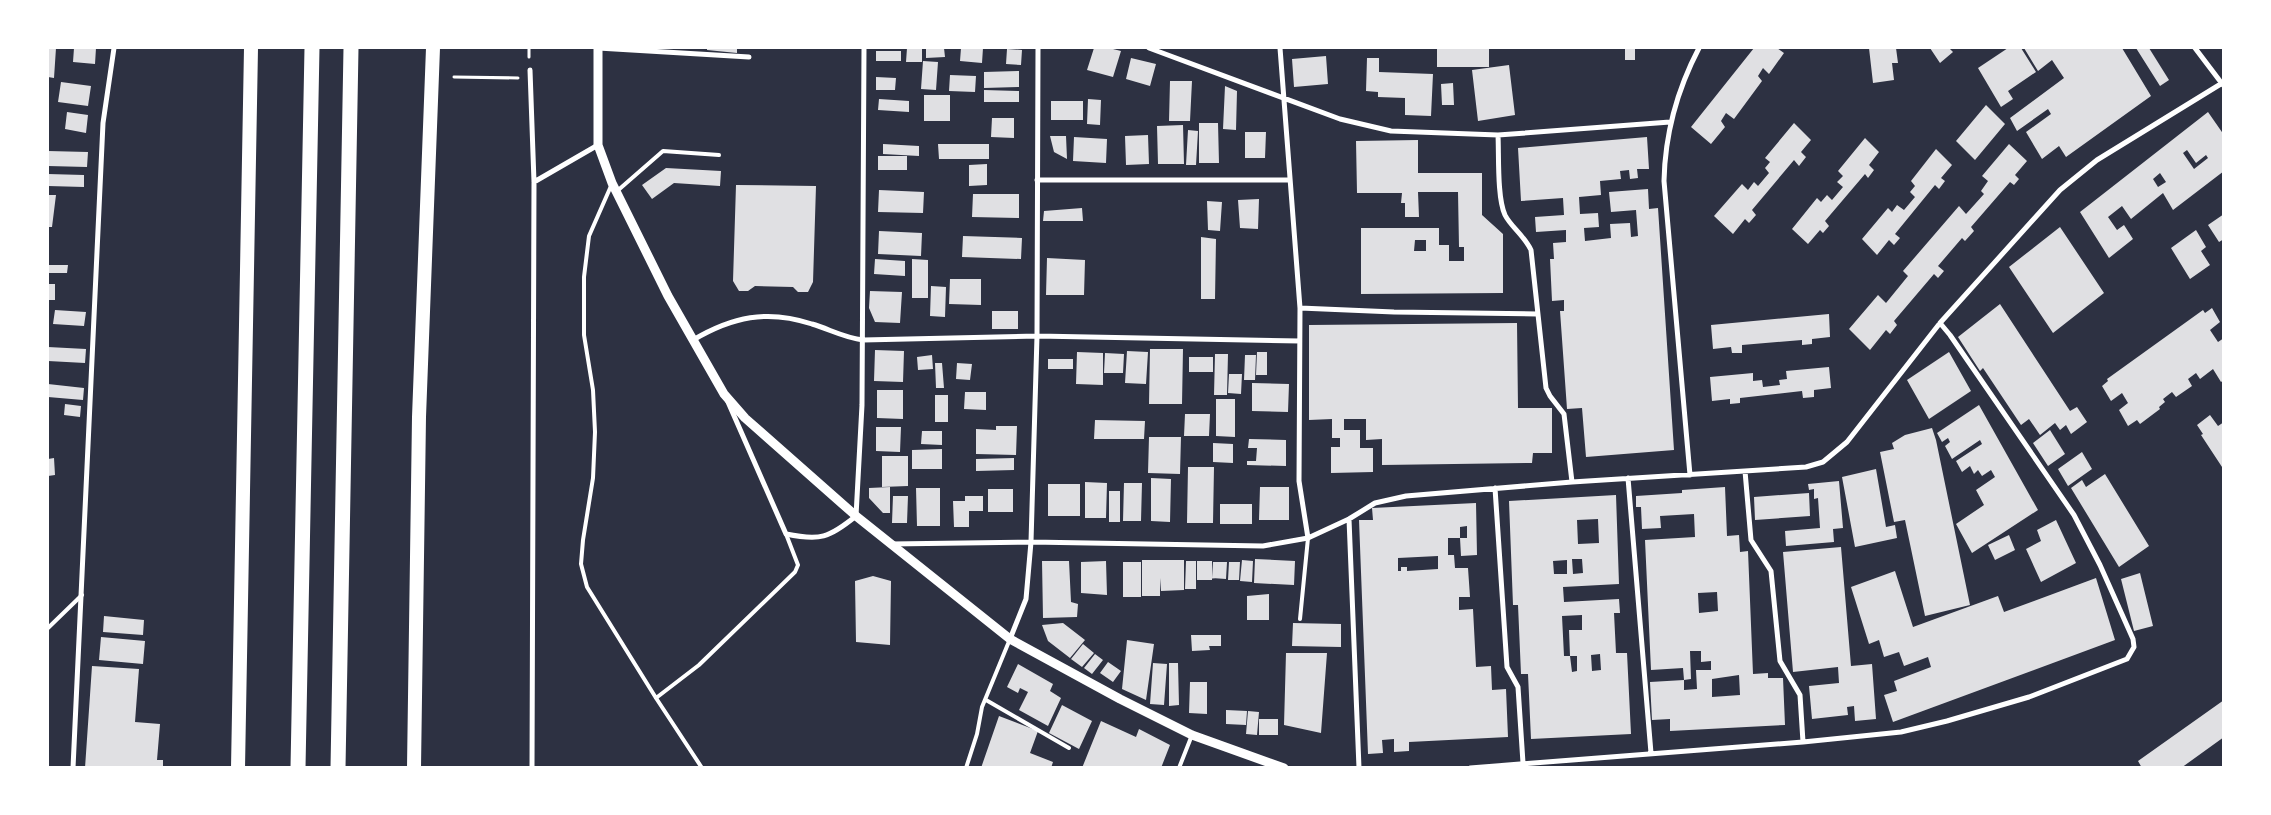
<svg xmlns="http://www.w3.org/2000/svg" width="2271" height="815" viewBox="0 0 2271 815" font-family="'DM Sans',sans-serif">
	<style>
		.building { fill: #e0e0e3; fill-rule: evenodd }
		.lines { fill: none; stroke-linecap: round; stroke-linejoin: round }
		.path { stroke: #fff; stroke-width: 3 }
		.service { stroke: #fff; stroke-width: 4 }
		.minor { stroke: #fff; stroke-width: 5 }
		.tertiary { stroke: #fff; stroke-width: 9 }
		.trunk { stroke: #fff; stroke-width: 14 }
		.motorway { stroke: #fff; stroke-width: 15 }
	</style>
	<rect width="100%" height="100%" fill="#2d3142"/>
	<!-- building -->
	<path class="building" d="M48 48H56L54 78 48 77Z
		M74 48H96L95 64 73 62Z
		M707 48H737V53L707 50Z
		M907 48H922V62H906Z
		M926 48H944L945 57 926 58Z
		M961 48H983L982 63 960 61Z
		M1094 48H1109L1121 51 1113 77 1087 70Z
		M1437 48H1489V67H1437Z
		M1625 48H1635V60H1625Z
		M1754 48H1777L1784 53 1769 74 1763 68 1758 76 1762 81 1734 119 1726 113 1721 121 1725 127 1711 144 1691 127Z
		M1869 48H1896L1898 63H1892L1894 80 1873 83Z
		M1930 48H1949L1953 52 1940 63Z
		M2008 48H2021L2036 72 2008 91 2013 99 2001 107 1978 68Z
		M2024 48H2122L2151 96 2066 157 2059 146 2042 159 2026 132 2051 114 2048 109 2017 131 2010 118 2064 78 2052 60 2038 71Z
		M2136 48H2149L2169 80 2160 86Z
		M1007 49 1022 50 1021 65 1006 64Z
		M876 51H901V61H876Z
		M1326 56 1328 84 1294 87 1292 59Z
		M1131 58 1156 64 1150 86 1126 79Z
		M1367 58H1379V72L1433 74 1431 116 1405 115V98L1378 97V92L1366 91Z
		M923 61 938 62 936 90 921 89Z
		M1509 65 1515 115 1478 121 1472 70Z
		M1019 71V87L984 88V72Z
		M950 75 976 76 975 92 949 91Z
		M876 77 896 78 895 90H876Z
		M1170 81H1192L1190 121H1169Z
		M61 82 91 86 88 106 58 102Z
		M1453 83 1454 105H1442L1441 84Z
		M1225 86 1237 91 1236 130 1223 129Z
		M984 90 1019 91V102H984Z
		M924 95H950V121H924Z
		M879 99 909 101V112L878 110Z
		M1088 99 1101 100 1100 125 1087 124Z
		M1051 101H1083V120H1051Z
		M1986 105 2005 124 1975 160 1956 141Z
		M67 112 88 115 86 133 65 129Z
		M2208 112 2224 135V171L2173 210 2163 193 2131 219 2122 206 2108 217 2117 230 2124 225 2133 239 2109 258 2080 212ZM2187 150 2196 163 2206 155 2208 158 2194 169 2183 153ZM2160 173 2166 182 2158 187 2153 179Z
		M992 118H1014V138L991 137Z
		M1199 123H1218L1219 163H1199Z
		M1794 123 1811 140 1801 152 1806 157 1799 166 1794 160 1752 210 1756 215 1749 223 1745 219 1733 234 1714 216 1742 184 1748 190 1754 182 1758 186 1769 173 1765 168 1770 162 1765 158Z
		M1183 125 1184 164H1158L1157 126Z
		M1188 130 1198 131 1196 165H1186Z
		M1245 132H1266L1265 158H1245Z
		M1148 135 1149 164 1126 165 1125 136Z
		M1050 136H1066L1067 159 1054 152Z
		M1074 137 1107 139 1106 163 1073 161Z
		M1647 137 1649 169H1637L1638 178 1630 179 1629 170 1620 171 1621 179 1600 181 1601 195 1579 197 1580 214 1598 213 1599 227 1584 228 1585 241 1611 238 1610 224 1630 223 1631 237 1638 236 1636 210 1611 212 1609 192 1648 189 1649 209 1658 208 1674 450 1586 457 1582 408 1567 409 1560 311H1564V300L1552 301 1550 259H1554L1553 243 1566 242V230L1536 232 1535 217 1564 215 1563 198 1521 201 1518 148Z
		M1865 138 1879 152 1869 165 1874 170 1868 178 1865 174 1825 221 1829 226 1823 233 1820 230 1808 244 1792 229 1817 198 1821 202 1827 195 1832 200 1843 187 1837 182 1843 176 1838 171Z
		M1418 140V173H1482V215L1503 234V293L1361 294V228H1439V245H1449V261H1464V247H1459L1458 192H1418L1419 217H1405V203H1401L1402 193H1357L1356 141ZM1415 240H1426V251H1414Z
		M883 144 919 146V156L883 154Z
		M938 144H989V159H939Z
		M2009 144 2027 161 2015 175 2019 179 2014 185 2010 182 1971 227 1974 231 1965 241 1962 238 1938 266 1944 271 1938 278 1934 274 1894 321 1897 325 1890 334 1886 330 1870 350 1849 329 1878 295 1886 303 1908 276 1903 271 1959 206 1966 214 1984 194 1981 191 1988 181 1982 176Z
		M1936 149 1952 165 1941 178 1945 181 1939 189 1935 185 1895 234 1900 238 1894 245 1889 240 1877 255 1862 239 1888 208 1892 212 1897 205 1904 210 1915 197 1910 192 1915 186 1911 181Z
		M48 151 88 152 87 167 48 166Z
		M878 156H907V170H878Z
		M987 164V185L969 186V165Z
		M666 168 721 171 720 186 674 183 652 199 642 185Z
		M48 174 84 175V187L48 186Z
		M736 185 816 186 813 282 808 292H798L793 287 755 286 748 291H739L733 281Z
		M879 190 924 192 923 213 878 212Z
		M973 194H1019V218L972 217Z
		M48 195H56L52 227H48Z
		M1259 199 1258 229 1240 228 1238 200Z
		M1207 201 1222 202 1220 231 1208 230Z
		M1082 208 1083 221H1043L1044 211Z
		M2224 214V239L2219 242 2208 225Z
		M2060 227 2104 293 2053 333 2009 267Z
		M2196 230 2206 247 2201 251 2210 265 2190 279 2171 248Z
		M879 231 922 233 921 256 878 254Z
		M963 236 1022 238 1021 259 962 257Z
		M1201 237 1216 239 1215 299H1201Z
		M1047 258 1085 260 1084 295H1046Z
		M875 259 905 261V276L874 274Z
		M912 259 928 260V298H912Z
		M49 265H68L67 273H49Z
		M950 279H981V305L949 304Z
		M48 284H55V300H48Z
		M931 286 946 287 945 317 930 316Z
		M870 291 902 292 900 323 875 322 869 308Z
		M2000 304 2070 411 2077 407 2087 422 2071 434 2066 425 2060 430 2055 423 2040 435 2029 419 2021 425 1983 368 1980 371 1958 337Z
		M2212 308 2220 322 2210 330 2218 342 2224 338V380L2221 382 2213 369 2200 379 2196 373 2188 379 2192 386 2176 397 2172 392 2163 399 2165 402 2159 407 2160 409 2140 424 2137 420 2128 426 2119 410 2128 403 2122 393 2111 401 2102 386 2108 381 2107 379 2203 310 2205 313Z
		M55 310 86 312 84 326 53 324Z
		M992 311H1018V329H992Z
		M1829 314 1830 337 1812 339V344L1802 345V340L1742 345V353H1732L1731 347 1713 349 1711 325Z
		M1517 323 1518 408H1552V453H1533L1532 463 1382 465V439L1366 440V419H1344V430H1360V448H1373V472L1331 473V447H1340V438H1332V419L1309 420V325Z
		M48 347 86 349 85 363 48 361Z
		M1150 349H1183L1182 404H1149Z
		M875 350 904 351 903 382 874 381Z
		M1127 351 1148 352 1146 384 1125 383Z
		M1077 352 1103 353V385L1076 384Z
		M1257 352H1267V375H1256Z
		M1949 352 1971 391 1929 419 1907 380Z
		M1105 353 1124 354 1123 373H1104Z
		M1215 354H1228L1227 395H1214Z
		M932 355 933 369 918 370 917 357Z
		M1245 355H1256L1255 380H1244Z
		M1189 357H1213V372H1189Z
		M1048 359H1073V369H1048Z
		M935 363H942L944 388H936Z
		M957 363 972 364 970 380 956 379Z
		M1829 367 1831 388 1814 390V397L1803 398 1802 391 1740 398V403L1730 404V399L1712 401 1710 377 1753 373V381L1762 380 1763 387 1780 385 1779 380 1787 379 1786 371Z
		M1229 374H1242L1241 394 1228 393Z
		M1252 383 1289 384 1288 412 1252 411Z
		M48 384 84 388 83 400 48 397Z
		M877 390H903V419L877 418Z
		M965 392H986V410L964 409Z
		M935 395H948V422H935Z
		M1216 399H1235V437L1216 436Z
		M65 404 81 406 80 417 64 415Z
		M1979 405 2038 510 1972 553 1956 524 1984 505 1976 490 1995 477 1991 470 1982 476 1978 470 1974 474 1970 466 1962 472 1956 461 1982 444 1980 440 1952 459 1945 446 1950 442 1948 438 1942 442 1937 433Z
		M1185 414H1210L1209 436H1184Z
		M2210 415 2218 426 2224 422V470L2201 435 2203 434 2197 425Z
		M1095 420 1145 421 1144 439H1094Z
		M996 426H1017L1016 455 976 454V429L996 430Z
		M876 427H901L900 452 876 451Z
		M1932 428 1936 440 1970 605 1925 616 1905 520 1894 522 1880 452 1894 449 1892 443 1905 435Z
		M2050 430 2065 454 2048 466 2033 443Z
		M922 431H942V445L921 444Z
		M1149 437H1181L1180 474 1148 473Z
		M1249 439 1286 440V466L1247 465V461H1256L1257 448H1248Z
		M1213 443 1233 444V463L1213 462Z
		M942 449V469H912V450Z
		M2082 452 2092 469 2068 486 2058 469Z
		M882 456H908V486L882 487Z
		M54 458 55 475 48 476V459Z
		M1014 458V470L976 471V459Z
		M1188 467H1214L1213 523H1187Z
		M1876 469 1886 527 1895 525 1897 538 1855 547 1842 477Z
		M2105 474 2149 546 2119 567 2071 488 2082 480 2086 487Z
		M1151 478 1171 479 1170 522 1151 521Z
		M1839 481 1843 528 1833 529 1834 542 1786 546 1785 531 1820 528 1818 498 1814 499V489L1809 490 1808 484Z
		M1085 482 1107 483 1106 518H1085Z
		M1124 483H1142L1141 521H1123Z
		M1048 484H1080V516H1048Z
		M890 487V513H883L869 498V488Z
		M1260 487H1289V520H1259Z
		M1725 487 1727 536 1739 535 1740 552 1748 551 1753 674 1768 673V678H1783L1785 725 1670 731V719L1652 720 1650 682 1684 680 1683 668 1651 670 1645 540 1695 537 1694 514 1660 516 1661 528 1642 529 1641 507H1636V496L1682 493V490ZM1717 592 1718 611 1699 613 1698 593ZM1690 651H1701V662L1711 661V670H1696L1697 689 1684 690V680L1691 679ZM1739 675 1740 695 1712 697V679Z
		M916 488H940V526H917Z
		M988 489H1013V512H988Z
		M1109 491H1120V522H1109Z
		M1809 493 1810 516 1755 520 1754 497Z
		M1616 495 1619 584 1563 587 1564 602 1619 599 1620 613H1614L1616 653H1627L1631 734 1531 739 1528 674H1521L1518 605H1513L1509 501ZM1598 519 1599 543 1578 544 1577 520ZM1572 559H1582L1583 573 1573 574ZM1567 560V574H1554L1553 561ZM1582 615V630H1569L1570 656H1577V671L1572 672 1570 656H1564L1562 616ZM1600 654 1601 670 1592 671 1591 655Z
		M893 496H908L907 523H892Z
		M965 496H983V511H969V527H954L953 501H965Z
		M1476 503 1477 555 1461 556 1460 538H1467V526L1460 527V538H1448V555H1454L1455 568H1468L1470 597H1459V610L1473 609 1476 667 1491 666 1492 690 1506 689 1508 737 1409 742V751L1394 752V739L1382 740 1383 753 1368 754 1359 520H1373L1372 508ZM1438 556V569L1407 571V567H1401V571H1398V558Z
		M1220 504H1252V524H1220Z
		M2056 520 2076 563 2041 582 2026 549 2041 541 2037 530Z
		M2009 535 2015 550 1995 560 1988 545Z
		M1841 547 1851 666 1872 664 1876 719 1855 721 1854 706 1847 707 1848 715 1812 719 1809 686 1839 683 1838 667 1793 672 1783 552Z
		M1255 559 1295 561 1294 585 1254 583Z
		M1142 560H1184V590L1161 591 1160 578V596H1142Z
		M1242 560 1253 561 1252 582 1240 581Z
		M1042 561H1069L1071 602 1078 604 1077 617 1043 618Z
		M1106 561 1107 595 1081 593V562Z
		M1186 561H1196V589H1185Z
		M1197 561H1212V580H1197Z
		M1123 562H1141V597H1123Z
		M1213 562H1227L1226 579 1212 578Z
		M1229 562H1240L1239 580H1228Z
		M1895 571 1913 627 1998 596 2004 612 2096 578 2115 640 1893 722 1884 695 1897 691 1894 681 1931 667 1928 657 1904 666 1899 652 1884 657 1879 640 1869 644 1851 587Z
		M2140 573 2153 626 2134 631 2121 579Z
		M873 576 891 581 890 645 856 642 855 581Z
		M1269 594V620H1247V596Z
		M104 616 144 620 143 635 103 632Z
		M1063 623 1085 640 1070 658 1048 641 1042 625Z
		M1293 623 1341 624V647L1292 646Z
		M1191 635H1221V646H1209L1210 650 1192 651Z
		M101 637 145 641 143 664 99 660Z
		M1127 640 1154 644 1146 700 1122 689Z
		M1083 644 1094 653 1082 667 1071 659Z
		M1286 653H1327L1321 733 1284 725Z
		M1095 654 1103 660 1092 674 1084 668Z
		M1108 662 1121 671 1113 682 1100 673Z
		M1153 663 1167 664 1164 705 1150 704Z
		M1169 663H1178L1179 705 1169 706Z
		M1018 664 1053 684 1050 691 1061 698 1048 726 1019 710 1028 692 1020 688 1018 693 1007 687Z
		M92 666 139 669 135 722 160 724 157 760H163V768H85Z
		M1190 682H1207V714L1189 713Z
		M2224 700V737L2181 768H2142L2138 761Z
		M1062 705 1092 721 1079 749 1049 733Z
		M1226 710 1247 711 1246 725 1226 724Z
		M1248 711 1259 712 1257 735 1246 734Z
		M999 716 1038 731 1030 753 1053 762 1051 768H981Z
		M1259 719H1278V735H1259Z
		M1101 721 1136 737 1139 729 1170 745 1161 768H1082Z"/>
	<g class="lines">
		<!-- path -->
		<path class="path" d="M529 48V57
			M454 77 518 78"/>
		<!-- service -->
		<path class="service" d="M611 186 589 236 584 277V335L593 390 595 432 593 478 583 540 581 564 587 587 656 698 702 768
			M616 192 663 151 719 155
			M1300 619 1308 538
			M48 628 82 595
			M656 698 699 665 795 572 798 565 786 534
			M986 700 1069 748
			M966 768 977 734 982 707 1010 639
			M1179 768 1192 735"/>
		<!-- minor -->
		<path class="minor" d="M598 48 749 57
			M1149 48 1340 119 1391 131 1498 135 1670 122
			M1280 48 1300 308 1299 481 1308 538
			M2195 48 2223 85
			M530 70 534 182 532 768
			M1498 135C1499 155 1497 198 1505 215 1511 227 1523 234 1531 250L1546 388 1550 396 1564 414 1572 482
			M1037 180H1290
			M534 182 598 145
			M1300 308 1394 312 1537 314
			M693 340C732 317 767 309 812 324 829 329 845 338 863 340L1037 336 1300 341
			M728 402 786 534C820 541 829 538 856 516L862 405 864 48
			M1745 471 1751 540 1771 571 1780 661 1800 695 1803 742
			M1690 475 1664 181C1665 133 1677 90 1699 48
			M1628 478 1651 753
			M1495 488 1507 667 1518 687 1523 763
			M1349 519 1359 768
			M891 544 1031 542 1263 546 1308 538 1349 519 1375 503 1406 496 1572 482 1806 467 1823 462 1847 442 1940 323 2060 190 2097 160 2224 82
			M1010 639 1026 599 1031 542 1037 336 1038 48
			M73 768 103 123 114 48
			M1470 768 1803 742 1901 732 1947 721 2029 697 2127 659 2134 647 2133 639 2100 565 2074 515 1950 335 1940 323"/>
		<!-- tertiary -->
		<path class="tertiary" d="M598 48V145L612 183 668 296 724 394 745 418 856 516 1010 639 1120 699 1192 735 1284 768"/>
		<!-- trunk -->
		<path class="trunk" d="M238 768 251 48
			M414 768 419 417 433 48"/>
		<!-- motorway -->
		<path class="motorway" d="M298 768 312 48
			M338 768 351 48"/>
	</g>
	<!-- border -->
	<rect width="2271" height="815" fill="none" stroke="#ffffff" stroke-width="98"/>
</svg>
